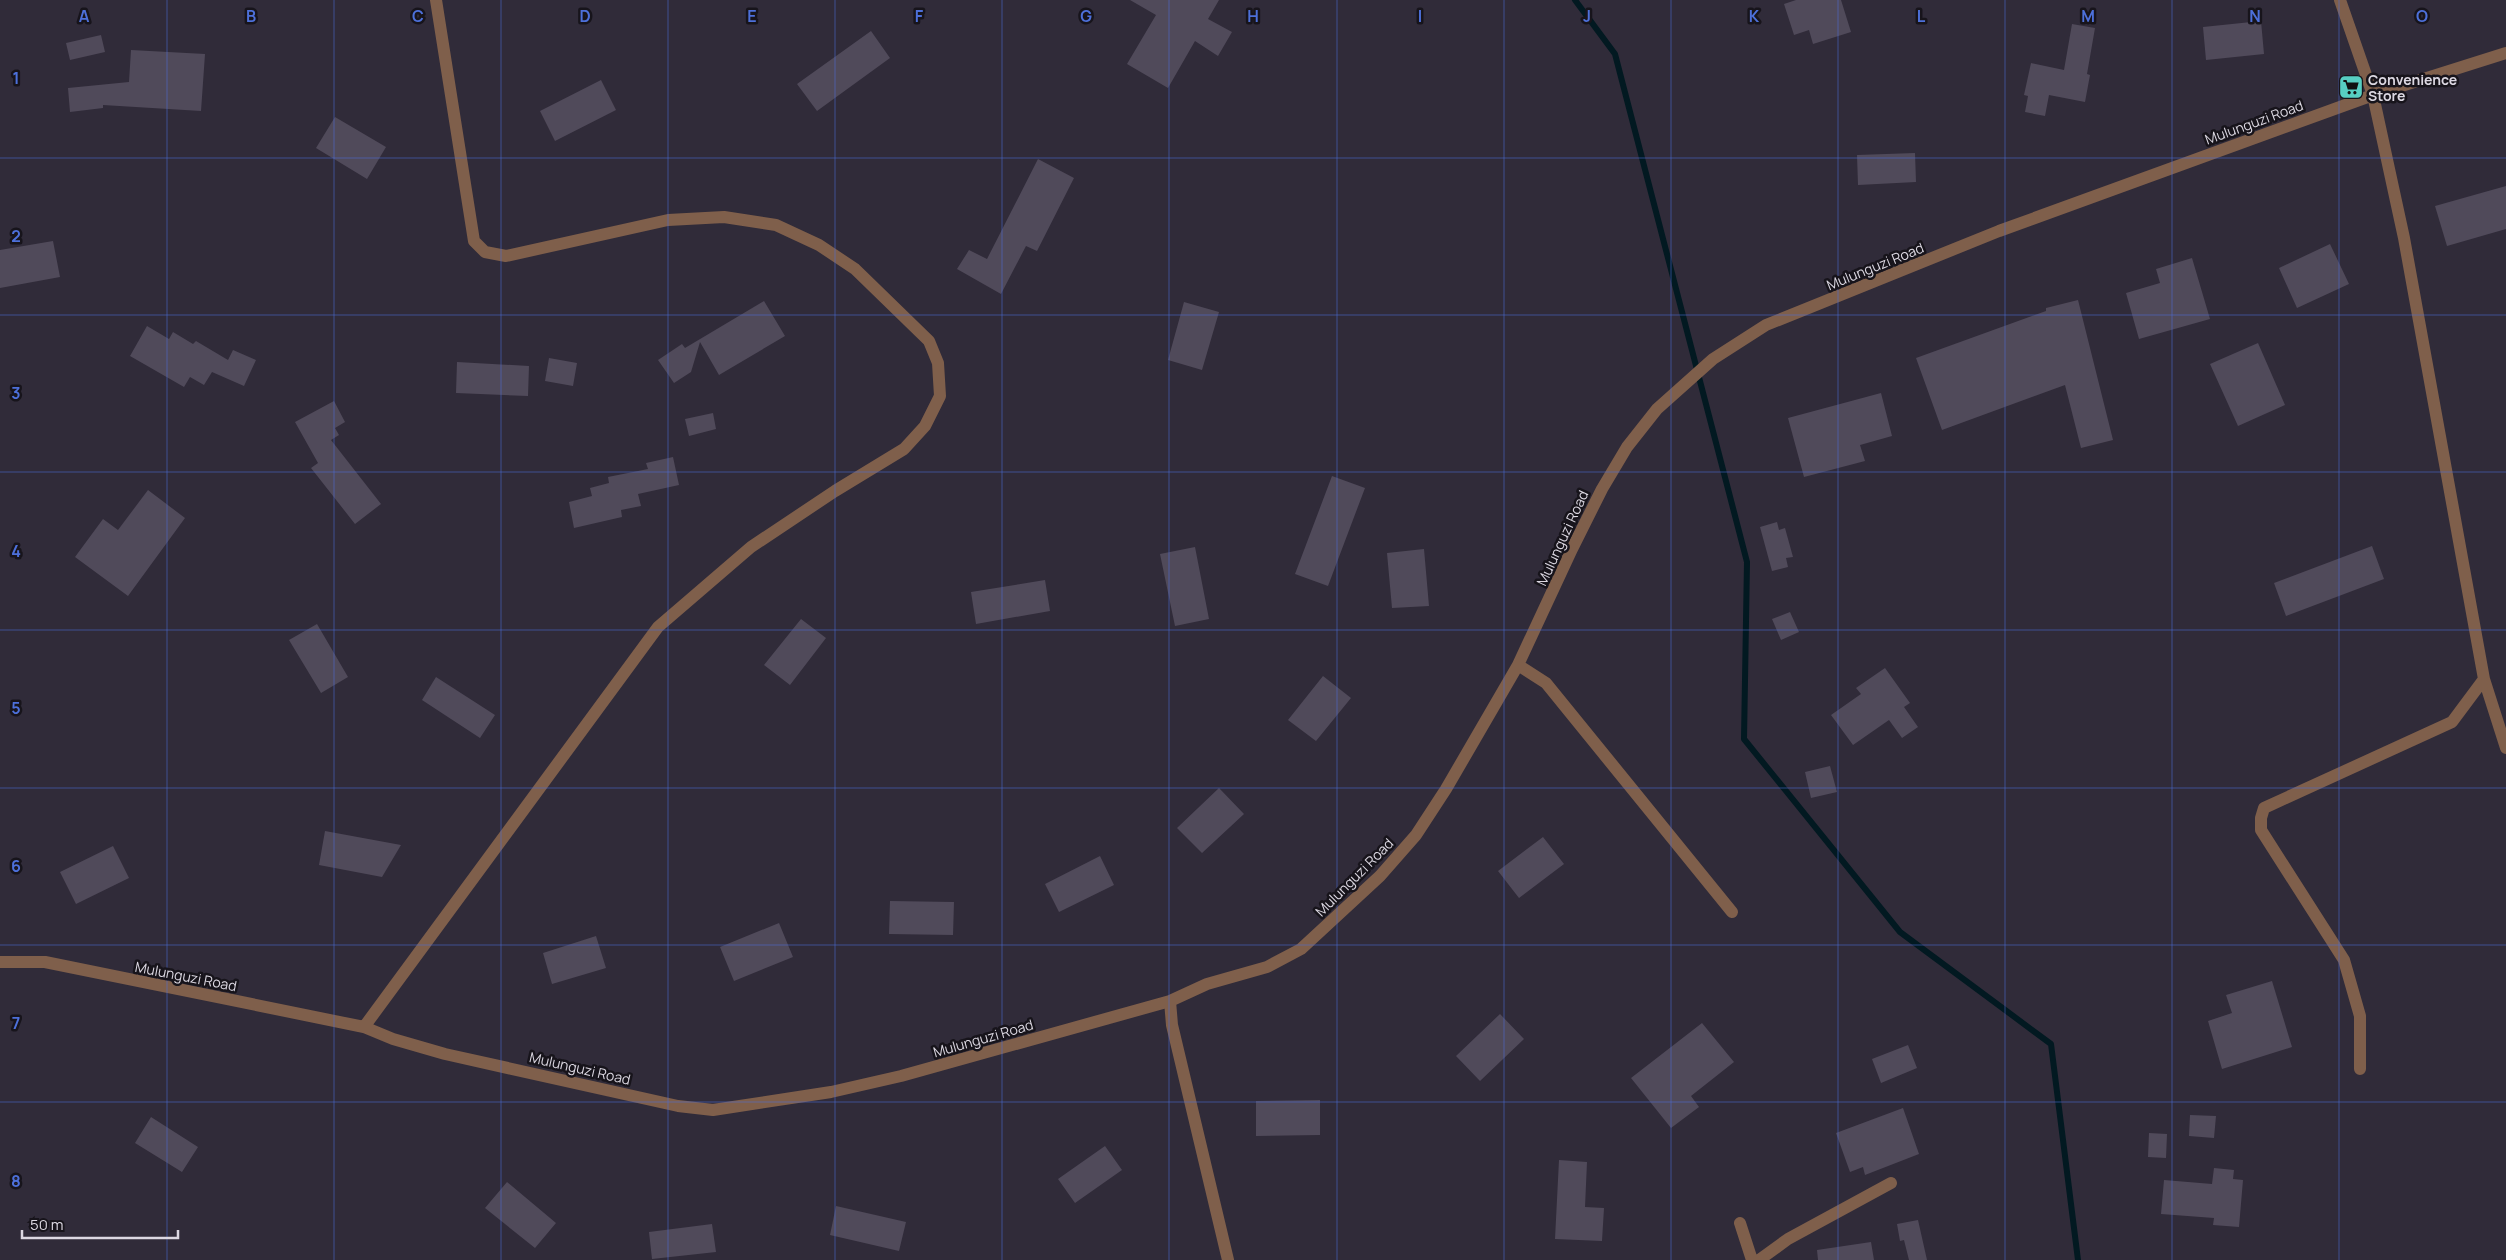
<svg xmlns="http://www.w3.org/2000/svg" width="2506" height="1260" viewBox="0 0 2506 1260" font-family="Manrope,sans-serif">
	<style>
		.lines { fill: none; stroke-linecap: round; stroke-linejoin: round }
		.stream { stroke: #021921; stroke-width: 6 }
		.building { fill: #504a5a }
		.minor { stroke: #7f5f4b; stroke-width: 12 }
		.grid { fill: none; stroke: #4d70da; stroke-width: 1; stroke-opacity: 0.55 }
		.labels { text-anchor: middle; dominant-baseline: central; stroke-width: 5; stroke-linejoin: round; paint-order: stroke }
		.poi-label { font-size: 14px; font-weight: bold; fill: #dcd8e2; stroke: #17141b; text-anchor: start }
		.street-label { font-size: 14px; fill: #dcd8e2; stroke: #17141b }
		.grid-label { font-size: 16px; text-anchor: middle; font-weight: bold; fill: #4d70da; stroke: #17141b; stroke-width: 5; stroke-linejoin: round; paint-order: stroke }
	</style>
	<rect width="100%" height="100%" fill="#302b39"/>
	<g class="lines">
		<!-- stream -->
		<path class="stream" d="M1575 0 1615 54 1747 562 1744 739 1900 932 2051 1044 2078 1260"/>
	</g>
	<!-- building -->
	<path class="building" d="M1130 0H1219L1208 19 1232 32 1218 56 1195 41 1168 88 1127 64 1156 15Z
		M1796 0H1841L1851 32 1813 44 1809 30 1794 35 1784 4Z
		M2261 21 2264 54 2206 60 2203 27Z
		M2072 24 2095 28 2087 74 2090 75 2085 102 2049 95 2045 116 2025 112 2028 96 2024 95 2031 63 2064 70Z
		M871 31 890 58 817 111 797 84Z
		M101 35 105 52 70 60 66 43Z
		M131 50 205 54 201 111 103 105V108L70 112 68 88 129 82Z
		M601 80 616 110 555 141 540 111Z
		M335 117 386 147 367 179 316 148Z
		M1915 153 1916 182 1858 185 1857 155Z
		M1038 159 1074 178 1037 251 1026 246 1001 294 957 269 969 250 987 259Z
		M2506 186V229L2447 246 2435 206Z
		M53 241 60 277 0 288V250Z
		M2330 244 2349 284 2297 308 2279 268Z
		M2192 258 2210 319 2139 339 2126 293 2160 283 2156 269Z
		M2078 300 2113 440 2081 448 2065 385 1942 430 1916 358 2046 311V308Z
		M764 301 785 336 719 375 700 342 691 372 674 383 658 360 682 344 685 348Z
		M1184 302 1219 312 1202 370 1168 360Z
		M147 326 169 339 173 332 193 344 196 341 228 360 233 350 256 360 244 386 212 372 204 385 190 377 184 387 130 356Z
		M2258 343 2285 405 2238 426 2210 364Z
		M549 358 577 363 573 386 545 381Z
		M457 362 529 366 528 396 456 393Z
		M1881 393 1892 436 1860 445 1865 461 1804 477 1788 418Z
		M334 401 345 422 335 428 339 435 331 440 381 504 355 524 311 468 318 463 295 422Z
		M713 413 716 429 689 436 685 419Z
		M673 457 679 485 638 494 641 506 621 510 622 517 574 528 569 502 592 496 590 488 609 483 608 477 648 469 646 463Z
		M1332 476 1365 488 1328 586 1295 574Z
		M148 490 185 518 128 596 75 557 103 519 118 530Z
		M1777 522 1779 530 1785 528 1793 557 1786 558 1788 567 1772 571 1760 527Z
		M2372 546 2384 579 2286 616 2274 583Z
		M1195 547 1209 619 1175 626 1160 554Z
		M1424 549 1429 606 1392 608 1387 553Z
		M1045 580 1050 611 976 624 971 592Z
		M1790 612 1799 632 1781 640 1772 619Z
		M801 619 826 638 790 685 764 665Z
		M317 624 348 677 321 693 289 640Z
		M1885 668 1910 703 1904 707 1918 727 1902 738 1889 720 1853 745 1831 715 1861 694 1856 688Z
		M1323 676 1351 698 1316 741 1288 720Z
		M436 677 495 715 480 738 422 700Z
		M1830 766 1837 792 1811 798 1805 772Z
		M1219 788 1244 814 1202 853 1177 828Z
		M325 831 401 845 382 877 319 865Z
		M1543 837 1564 864 1519 898 1498 871Z
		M113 846 129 878 76 904 60 872Z
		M1100 856 1114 885 1059 912 1045 884Z
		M890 901 954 902 953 935 889 934Z
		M779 923 793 957 734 981 720 947Z
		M596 936 606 968 552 984 543 953Z
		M2272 981 2292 1047 2222 1069 2208 1021 2232 1013 2226 995Z
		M1500 1014 1524 1039 1480 1081 1456 1056Z
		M1702 1023 1734 1062 1691 1096 1699 1107 1671 1128 1631 1078Z
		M1908 1045 1917 1068 1881 1083 1872 1059Z
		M1320 1100V1135L1256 1136V1101Z
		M1903 1108 1919 1154 1865 1175 1863 1167 1850 1172 1836 1133Z
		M2190 1115 2216 1116 2214 1138 2189 1136Z
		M151 1117 198 1147 182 1172 135 1143Z
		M2149 1133 2167 1134 2166 1158 2148 1157Z
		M1105 1146 1122 1170 1075 1203 1058 1179Z
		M1559 1160 1587 1162 1585 1207 1604 1208 1602 1241 1555 1239Z
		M2214 1168 2234 1170 2233 1179 2243 1180 2239 1227 2213 1225 2214 1218 2161 1214 2164 1180 2212 1184Z
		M507 1182 556 1223 535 1248 485 1208Z
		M836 1206 906 1222 899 1251 830 1235Z
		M1918 1220 1927 1260H1909L1904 1240 1900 1241 1897 1224Z
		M712 1224 716 1252 652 1259 649 1232Z
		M1871 1242 1874 1260H1818L1817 1250Z"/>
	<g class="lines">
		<!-- minor -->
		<path class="minor" d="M2340 0 2373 95 2404 238 2484 679 2506 748
			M1518 665 1546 683 1732 912
			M0 962H45L364 1027 393 1039 445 1054 678 1106 713 1110 831 1092 901 1076 1170 1001 1207 984 1267 967 1301 949 1380 876 1416 835 1446 789 1518 665 1572 549 1602 489 1627 447 1657 409 1713 359 1766 325 1999 231 2373 95 2506 53
			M1170 1001 1172 1025 1228 1260
			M364 1027 658 627 751 547 835 491 904 449 925 426 940 396 938 363 929 341 855 269 819 245 776 225 724 217 668 220 506 256 485 252 474 241 436 0
			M2360 1069V1016L2344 960 2261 830V818L2264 808 2452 722 2484 679
			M1740 1223 1752 1260
			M1759 1260 1788 1239 1891 1183"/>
	</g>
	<!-- grid -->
	<path class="grid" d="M167 0V1260M334 0V1260M501 0V1260M668 0V1260M835 0V1260M1002 0V1260M1169 0V1260M1337 0V1260M1504 0V1260M1671 0V1260M1838 0V1260M2005 0V1260M2172 0V1260M2339 0V1260M0 158H2506M0 315H2506M0 472H2506M0 630H2506M0 788H2506M0 945H2506M0 1102H2506"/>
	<!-- icons -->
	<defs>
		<symbol id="supermarket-square" viewBox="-11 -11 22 22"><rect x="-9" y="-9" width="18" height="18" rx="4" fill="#57cec2" stroke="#17141b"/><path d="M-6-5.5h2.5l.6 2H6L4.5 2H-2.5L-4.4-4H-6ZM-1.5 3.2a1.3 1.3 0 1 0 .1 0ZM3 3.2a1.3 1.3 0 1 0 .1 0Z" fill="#111"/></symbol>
	</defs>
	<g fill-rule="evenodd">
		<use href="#supermarket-square" x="2337" y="73" width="28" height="28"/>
	</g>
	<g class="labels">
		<!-- poi labels -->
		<g class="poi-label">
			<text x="2368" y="79">Convenience<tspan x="2368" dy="16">Store</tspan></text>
		</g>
		<!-- street labels -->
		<g class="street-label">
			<text transform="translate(2254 122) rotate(-20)">Mulunguzi Road</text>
			<text transform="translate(1875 266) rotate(-22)">Mulunguzi Road</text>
			<text transform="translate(1562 538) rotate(-65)">Mulunguzi Road</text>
			<text transform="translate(1354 877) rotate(-45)">Mulunguzi Road</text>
			<text transform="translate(186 976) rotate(11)">Mulunguzi Road</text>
			<text transform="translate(983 1038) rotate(-16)">Mulunguzi Road</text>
			<text transform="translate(580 1068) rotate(13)">Mulunguzi Road</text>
		</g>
	</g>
	<g class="grid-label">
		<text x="84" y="22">A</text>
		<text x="251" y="22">B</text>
		<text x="418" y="22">C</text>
		<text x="585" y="22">D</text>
		<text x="752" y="22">E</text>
		<text x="919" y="22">F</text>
		<text x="1086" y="22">G</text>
		<text x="1253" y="22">H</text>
		<text x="1420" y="22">I</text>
		<text x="1587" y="22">J</text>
		<text x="1754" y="22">K</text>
		<text x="1921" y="22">L</text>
		<text x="2088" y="22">M</text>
		<text x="2255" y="22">N</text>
		<text x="2422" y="22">O</text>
		<text x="16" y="84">1</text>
		<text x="16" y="242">2</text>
		<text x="16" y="399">3</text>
		<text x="16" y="557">4</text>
		<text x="16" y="714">5</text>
		<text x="16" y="872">6</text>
		<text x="16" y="1029">7</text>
		<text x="16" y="1187">8</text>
	</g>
	<!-- scale -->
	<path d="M22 1230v8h156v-8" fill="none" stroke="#dcd8e2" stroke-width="2.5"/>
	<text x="30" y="1230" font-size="15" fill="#dcd8e2" stroke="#17141b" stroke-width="4" paint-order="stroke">50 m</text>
</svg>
